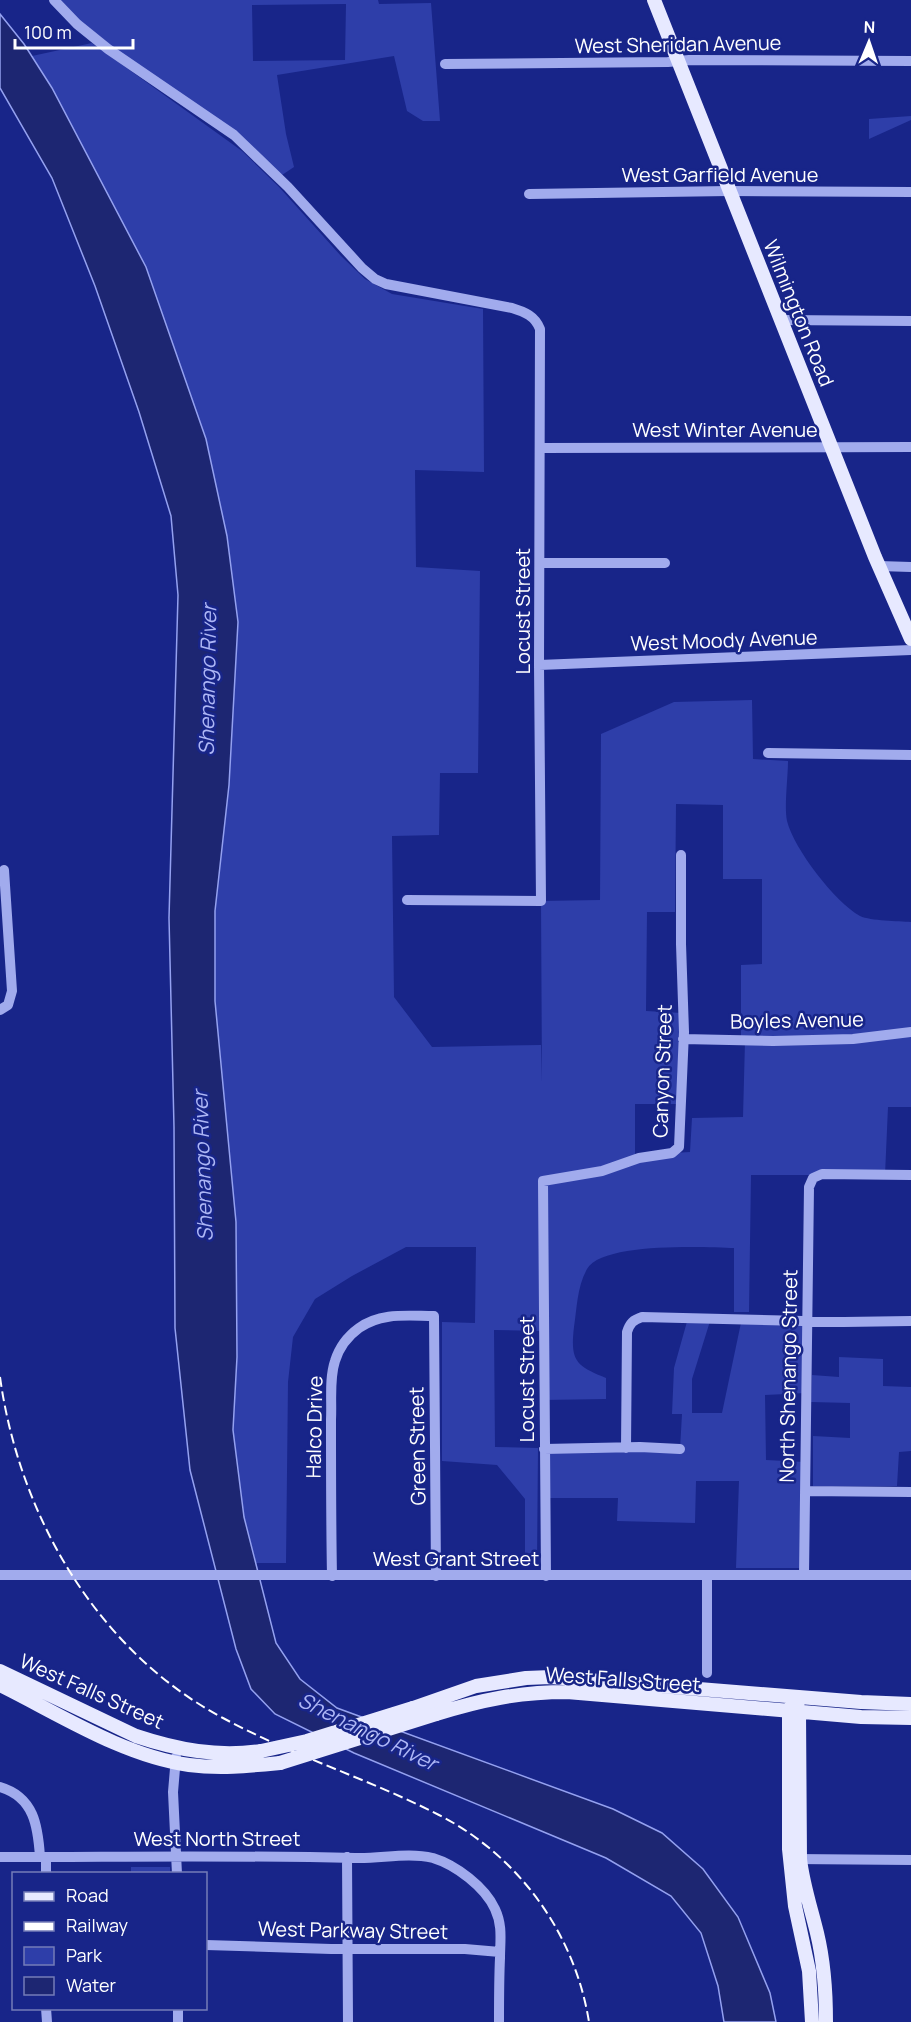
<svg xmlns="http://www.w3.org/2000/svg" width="911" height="2022" viewBox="0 0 911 2022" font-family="Manrope,sans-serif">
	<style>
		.green { fill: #2e3ea9; fill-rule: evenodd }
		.water { fill: #1d2672; stroke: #94a1f0; stroke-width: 1.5 }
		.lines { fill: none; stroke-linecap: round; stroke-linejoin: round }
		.minor { stroke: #a1abed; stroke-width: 10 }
		.major { stroke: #e7e9ff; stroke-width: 14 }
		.rail { stroke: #fff; stroke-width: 2; stroke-dasharray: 10 4.5; stroke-linecap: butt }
		.major-bridge { stroke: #e7e9ff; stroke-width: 14 }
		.labels { text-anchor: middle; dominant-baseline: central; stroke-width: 5; stroke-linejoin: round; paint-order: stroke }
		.street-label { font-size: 20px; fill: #fff; stroke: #182589 }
		.water-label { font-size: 21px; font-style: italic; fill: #adb6f5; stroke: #182589 }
	</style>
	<rect width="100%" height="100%" fill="#182589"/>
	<!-- green -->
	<path class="green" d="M54 0H378L379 4 431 3 440 121H423L407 111 394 56 277 75 286 134 294 167 282 175 172 94ZM346 4 345 60 253 61 252 5Z
		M92 43 242 151 279 187 341 256 365 279 392 294 483 309 484 472 415 470 416 567 480 571 478 773H440L439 835 392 836 394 997 432 1047 541 1045 542 1083 541 901 600 900 601 734 674 702 752 700 753 759 788 761C788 777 784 807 787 821 794 849 835 902 860 916 871 921 898 921 911 922V1107H888L885 1175H751L749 1312H734V1248C705 1247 602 1242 587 1269 577 1287 577 1308 574 1327 570 1361 576 1366 606 1378V1399L543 1400V1331L494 1330 495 1447 538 1448 537 1565 525 1563V1499L497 1465 442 1461V1322L475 1323 476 1247H406L352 1276 315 1299 293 1337 288 1382 286 1563H256L244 1516 233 1430 237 1357 236 1222 215 1001V911L229 785 238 622 146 267 52 88 32 56ZM676 804 723 805V879H762V964L741 965V1040L745 1041 743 1117 692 1118 690 1152 655 1154 635 1159V1104H681L682 1013 646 1011 647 912H675Z
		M911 116V120L869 139V119Z
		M688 1318H711L692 1379V1413H722L742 1318 807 1321 806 1393 765 1395 766 1460 805 1462 804 1568H736L739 1481H696L695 1523 617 1521 618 1498H544V1449H680L682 1414H672L674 1368Z
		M839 1357 883 1359V1386L911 1387V1451L899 1452 897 1486H813V1436L850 1438V1403L811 1402 812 1375 839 1377Z
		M131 1867H170V1873H131Z"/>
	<!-- water -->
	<path class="water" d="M0 14 24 44 52 88 146 267 206 439 227 536 238 622 229 785 215 911V1001L236 1222 237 1357 233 1430 244 1517 276 1643 300 1679 337 1708 613 1809 662 1833 703 1869 738 1917 770 1993 776 2022H724L718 1986 701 1933 671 1896 606 1858 354 1753 275 1714 251 1689 236 1649 190 1470 175 1328 174 1127 169 918 178 595 171 516 139 412 95 286 52 178 0 88Z"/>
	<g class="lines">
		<!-- minor -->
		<path class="minor" d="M54 0 77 24 108 49 234 135 288 187 362 268 375 279 386 284 512 308C525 312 535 316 540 329L539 665 541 901 407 900
			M445 64 668 62 689 60 911 61
			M529 194 729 191 911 192
			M781 320 911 321
			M540 448 911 447
			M540 563H665
			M879 566 911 567
			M539 665 911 650
			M768 753 911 755
			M0 1010 8 1005 12 991 4 870
			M683 1039 773 1041 853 1039 911 1032
			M626 1448 627 1332C630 1323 633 1320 642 1317L844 1322 911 1321
			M544 1449 640 1447 680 1449
			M805 1491 911 1492
			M0 1575H911
			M707 1575V1673
			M804 1575 809 1187 813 1178 822 1174 911 1175
			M332 1576C331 1524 331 1472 331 1420 332 1401 329 1379 335 1361 339 1348 348 1336 359 1328 381 1312 408 1316 434 1316L436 1576
			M546 1576 543 1181 602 1171 639 1158 672 1153 679 1147 684 1032 681 944V855
			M176 1757 173 1792 177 1874
			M0 1787C34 1797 38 1826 40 1857
			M0 1857C119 1857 237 1855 355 1858 381 1859 407 1852 433 1858 456 1865 485 1887 495 1909 503 1926 500 1941 500 1958 499 1979 499 2001 499 2022
			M347 1857 348 2022
			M794 1859 911 1860
			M46 1874V1857
			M206 1945 331 1949H465L500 1952
			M46 2008 47 2022
			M178 2022V2008"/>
		<!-- major -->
		<path class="major" d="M654 0 875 557 911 639
			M0 1671 136 1736C178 1750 217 1757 261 1751
			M0 1685C59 1714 123 1756 189 1765 220 1769 249 1766 280 1763
			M792 1704 789 1711V1849L795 1906 809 1971 812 2022
			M797 1704 799 1712 800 1859C803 1885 811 1908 817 1933 824 1962 826 1992 826 2022
			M413 1708 476 1686 526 1678 551 1677 861 1702 911 1704
			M436 1714C481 1700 519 1692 567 1692L861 1717 911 1718"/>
		<!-- rail -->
		<path class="rail" d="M0 1377C19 1515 97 1651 223 1718 293 1756 369 1779 439 1815 519 1856 575 1934 589 2022"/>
		<!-- major-bridge -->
		<path class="major-bridge" d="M261 1751 307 1741 413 1708
			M280 1763 436 1714"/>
	</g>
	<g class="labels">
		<!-- street labels -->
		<g class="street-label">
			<text transform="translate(678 44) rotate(-1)">West Sheridan Avenue</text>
			<text x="720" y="174">West Garfield Avenue</text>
			<text transform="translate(799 313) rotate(68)">Wilmington Road</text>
			<text x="725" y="429">West Winter Avenue</text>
			<text transform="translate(522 611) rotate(-90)">Locust Street</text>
			<text transform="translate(724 640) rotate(-2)">West Moody Avenue</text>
			<text transform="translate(797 1020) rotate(-1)">Boyles Avenue</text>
			<text transform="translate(662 1071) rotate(-88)">Canyon Street</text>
			<text transform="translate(788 1376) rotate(-89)">North Shenango Street</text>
			<text transform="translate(526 1379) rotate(-90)">Locust Street</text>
			<text transform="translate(314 1427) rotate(-89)">Halco Drive</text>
			<text transform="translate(417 1446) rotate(-91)">Green Street</text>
			<text x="456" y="1558">West Grant Street</text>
			<text transform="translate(623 1679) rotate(4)">West Falls Street</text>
			<text transform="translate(92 1691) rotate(24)">West Falls Street</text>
			<text x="217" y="1838">West North Street</text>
			<text transform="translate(353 1930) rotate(1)">West Parkway Street</text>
		</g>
		<!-- water labels -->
		<g class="water-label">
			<text transform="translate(207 680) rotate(-89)">Shenango River</text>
			<text transform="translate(202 1166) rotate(-92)">Shenango River</text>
			<text transform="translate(368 1731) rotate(26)">Shenango River</text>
		</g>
	</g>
	<!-- legend -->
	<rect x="12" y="1872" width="195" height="138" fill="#182589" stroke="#747cb8" stroke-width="1.5"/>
	<rect x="24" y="1892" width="30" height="9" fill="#e7e9ff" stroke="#747cb8" stroke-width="1.5"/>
	<text x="66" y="1902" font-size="18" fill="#ffffff">Road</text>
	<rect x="24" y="1922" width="30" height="9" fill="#ffffff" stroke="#747cb8" stroke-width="1.5"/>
	<text x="66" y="1932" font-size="18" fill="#ffffff">Railway</text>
	<rect x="24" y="1947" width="30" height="18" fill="#2e3ea9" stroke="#747cb8" stroke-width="1.5"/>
	<text x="66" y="1962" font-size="18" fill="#ffffff">Park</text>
	<rect x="24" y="1977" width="30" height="18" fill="#1d2672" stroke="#747cb8" stroke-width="1.5"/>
	<text x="66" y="1992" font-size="18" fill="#ffffff">Water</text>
	<!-- north arrow -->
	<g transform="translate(869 42) rotate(2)" stroke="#182589" stroke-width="4.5" paint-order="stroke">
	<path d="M0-4.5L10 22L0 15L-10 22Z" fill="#ffffff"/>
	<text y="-9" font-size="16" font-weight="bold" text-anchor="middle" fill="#ffffff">N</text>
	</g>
	<!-- scale -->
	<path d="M15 39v9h118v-9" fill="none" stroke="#ffffff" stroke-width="3"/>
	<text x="24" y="39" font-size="18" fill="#ffffff" stroke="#182589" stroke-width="4.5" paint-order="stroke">100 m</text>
</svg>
